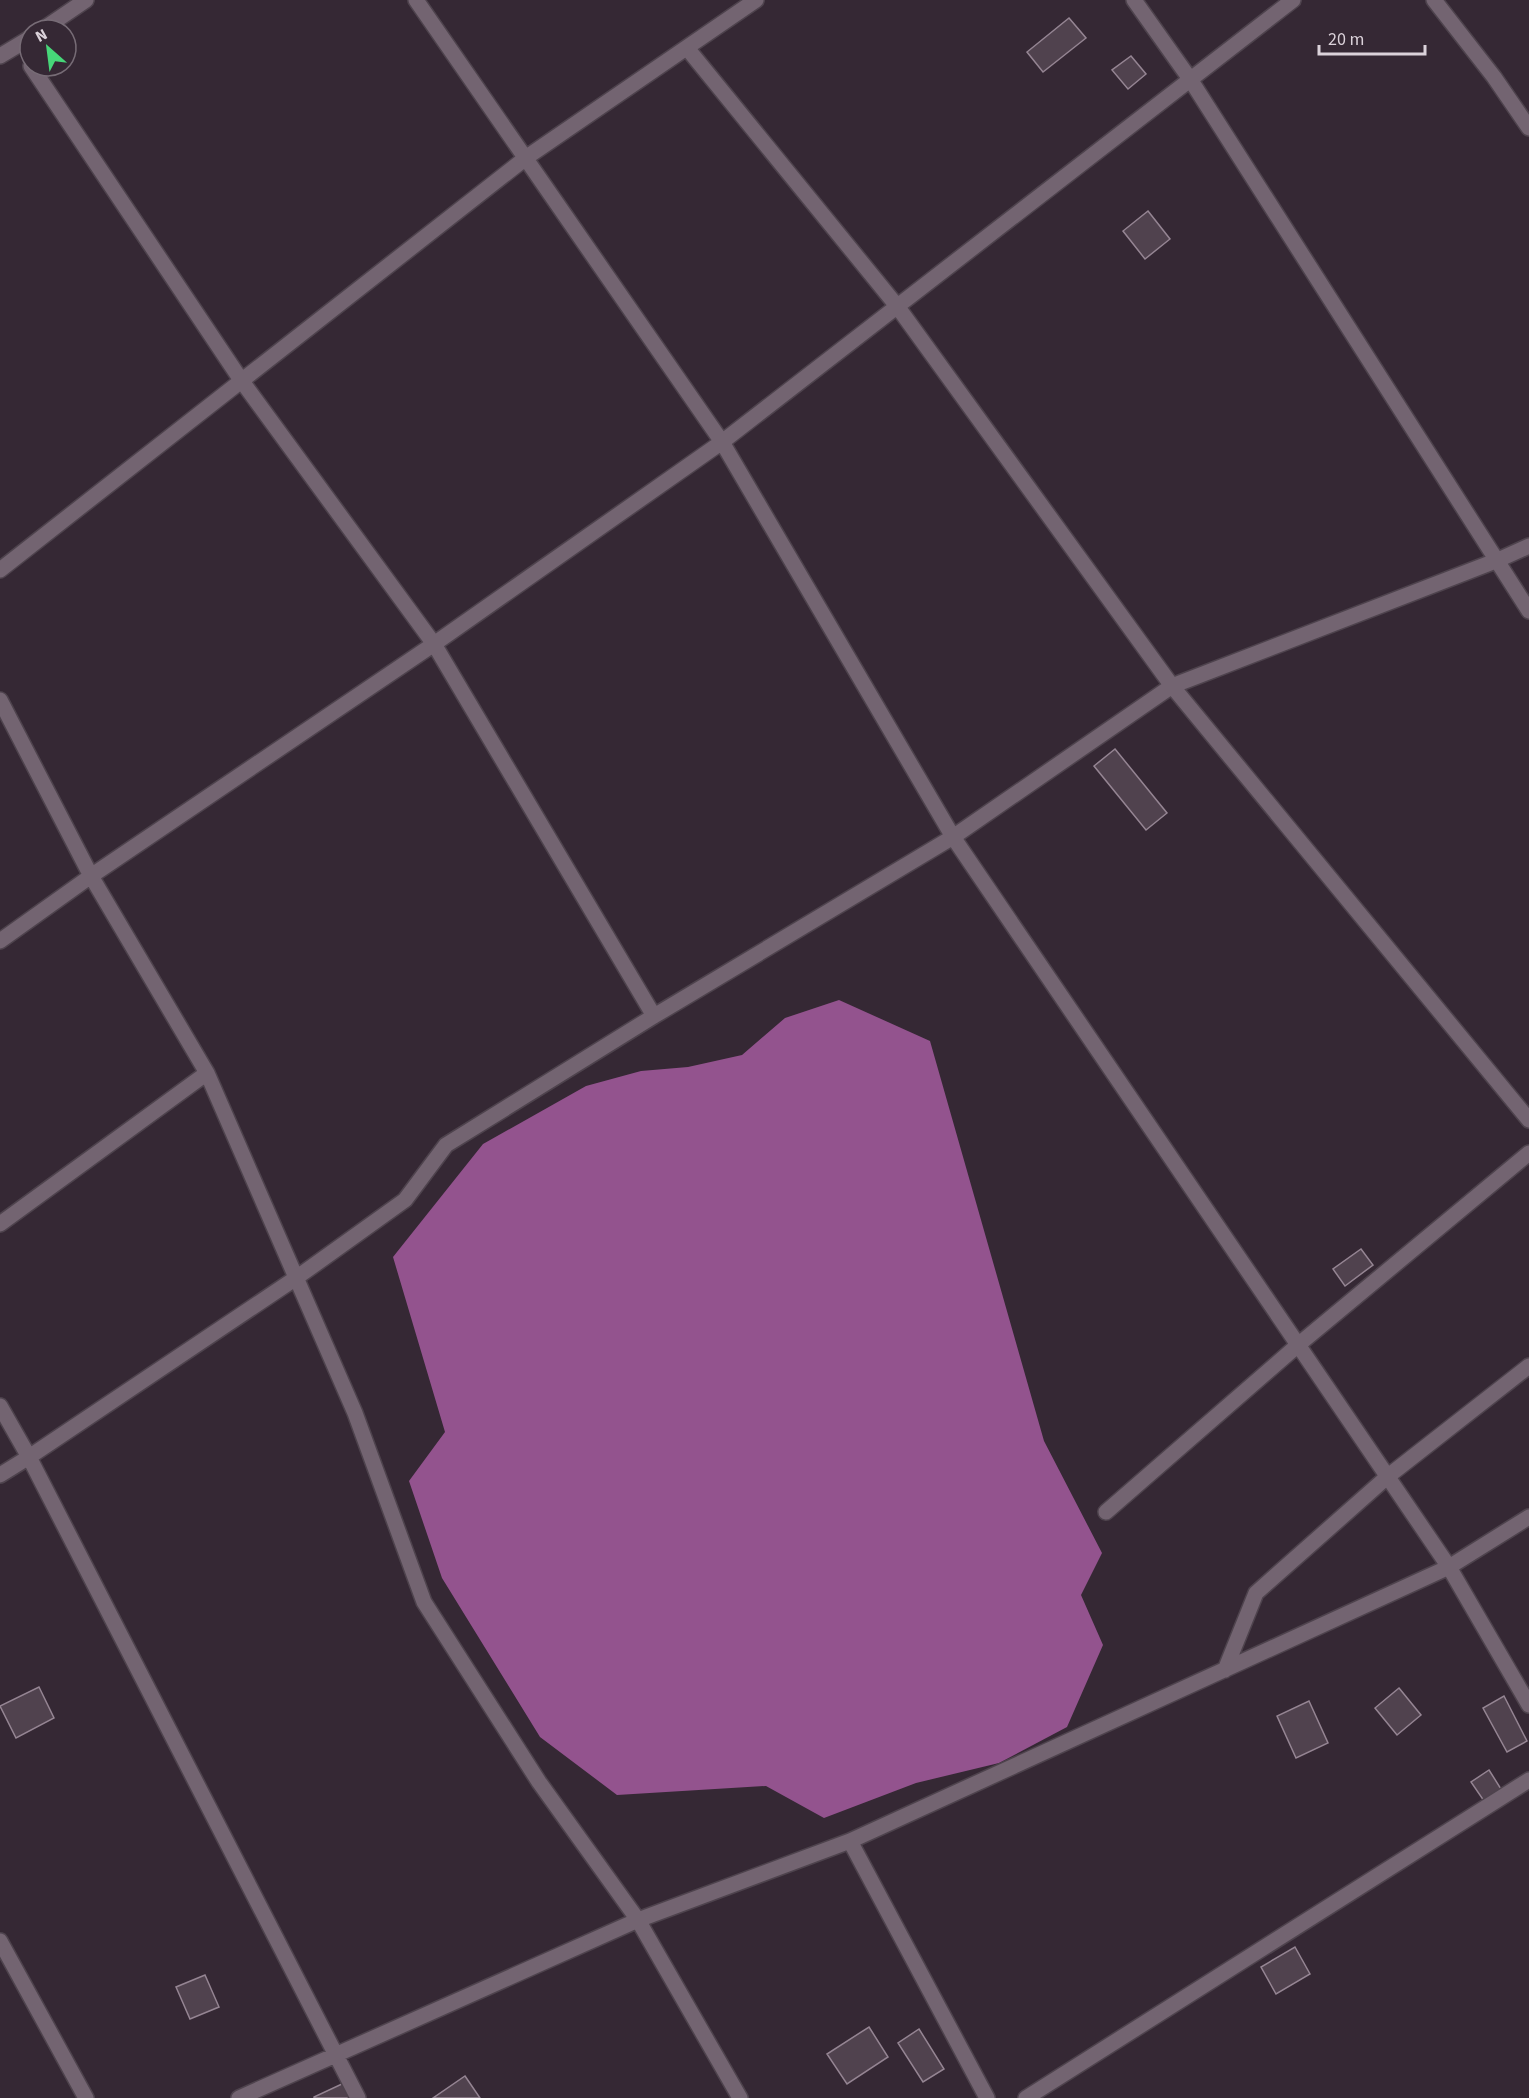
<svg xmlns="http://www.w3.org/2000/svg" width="1529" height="2098" viewBox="0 0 1529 2098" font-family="'Source Sans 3',sans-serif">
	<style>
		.water { fill: #93538e }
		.building { fill: #50424e; stroke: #958593; stroke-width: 1.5 }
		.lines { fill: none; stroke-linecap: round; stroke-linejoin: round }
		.minor-casing { stroke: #4e434d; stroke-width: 18 }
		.tertiary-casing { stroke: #4e434d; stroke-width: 18 }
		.minor { stroke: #736471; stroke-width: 15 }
		.tertiary { stroke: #736471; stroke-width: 15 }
	</style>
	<rect width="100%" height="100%" fill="#352834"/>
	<!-- water -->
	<path class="water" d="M839 1000 930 1041 1044 1441 1102 1553 1081 1595 1103 1645 1067 1727 999 1763 916 1783 824 1818 766 1786 617 1795 540 1737 442 1578 409 1481 445 1432 393 1257 483 1144 586 1086 641 1071 688 1067 742 1055 785 1018Z"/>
	<!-- building -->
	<path class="building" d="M1069 18 1086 38 1043 72 1027 52Z
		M1131 56 1146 74 1128 89 1112 70Z
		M1148 211 1170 239 1145 259 1123 231Z
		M1115 749 1167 813 1146 830 1094 766Z
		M1361 1249 1373 1265 1345 1286 1333 1269Z
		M39 1687 54 1718 16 1738 0 1706Z
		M1399 1688 1421 1715 1397 1735 1375 1708Z
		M1504 1696 1527 1741 1507 1752 1483 1708Z
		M1309 1701 1328 1743 1296 1758 1277 1716Z
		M1489 1770 1501 1789 1484 1801 1471 1782Z
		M1295 1947 1310 1974 1276 1994 1261 1967Z
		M205 1975 219 2007 190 2019 176 1987Z
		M869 2027 888 2057 847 2084 827 2054Z
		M919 2029 944 2069 923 2082 898 2043Z
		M465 2076 480 2098H433Z
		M344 2083 351 2098H314V2097Z"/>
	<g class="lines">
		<defs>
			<path id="minor" d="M416 0 722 442 953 837 1449 1567 1529 1705
				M1134 0 1190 79 1529 611
				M1434 0 1494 77 1529 128
				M42 30 86 0
				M687 48 897 306 1172 686 1529 1120
				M0 56 30 38
				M31 66 241 380 434 644 654 1016
				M0 570 527 157 756 0
				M0 700 91 876 207 1073 355 1413 424 1602 539 1782 638 1920 740 2098
				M0 941 91 876 434 644 722 442 1293 0
				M0 1224 207 1073
				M0 1406 29 1457 358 2098
				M0 1475 29 1457 296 1278 405 1200 446 1145 654 1016 953 837 1172 686 1498 560 1529 546
				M1106 1512 1298 1345 1529 1153
				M1225 1670 1256 1593 1387 1477 1529 1366
				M850 1841 987 2098
				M239 2098 638 1920 850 1841 1449 1567 1529 1517
				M1026 2098 1529 1780"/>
			<path id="tertiary" d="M0 1941 86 2098"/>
		</defs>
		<!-- minor casing -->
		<use href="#minor" class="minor-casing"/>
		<!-- tertiary casing -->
		<use href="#tertiary" class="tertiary-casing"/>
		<!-- minor -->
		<use href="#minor" class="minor"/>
		<!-- tertiary -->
		<use href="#tertiary" class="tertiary"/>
	</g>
	<!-- north arrow -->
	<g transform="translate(48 48) rotate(332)"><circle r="28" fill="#352834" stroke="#776c76" stroke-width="1.5"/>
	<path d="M0-4.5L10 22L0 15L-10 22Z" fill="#47d779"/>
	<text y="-9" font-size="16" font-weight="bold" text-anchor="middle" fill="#dbd2da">N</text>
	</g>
	<!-- scale -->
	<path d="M1319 45v9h106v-9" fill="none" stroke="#dbd2da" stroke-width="3"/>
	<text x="1328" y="45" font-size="18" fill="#dbd2da" stroke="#352834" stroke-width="4.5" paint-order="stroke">20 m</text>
</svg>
